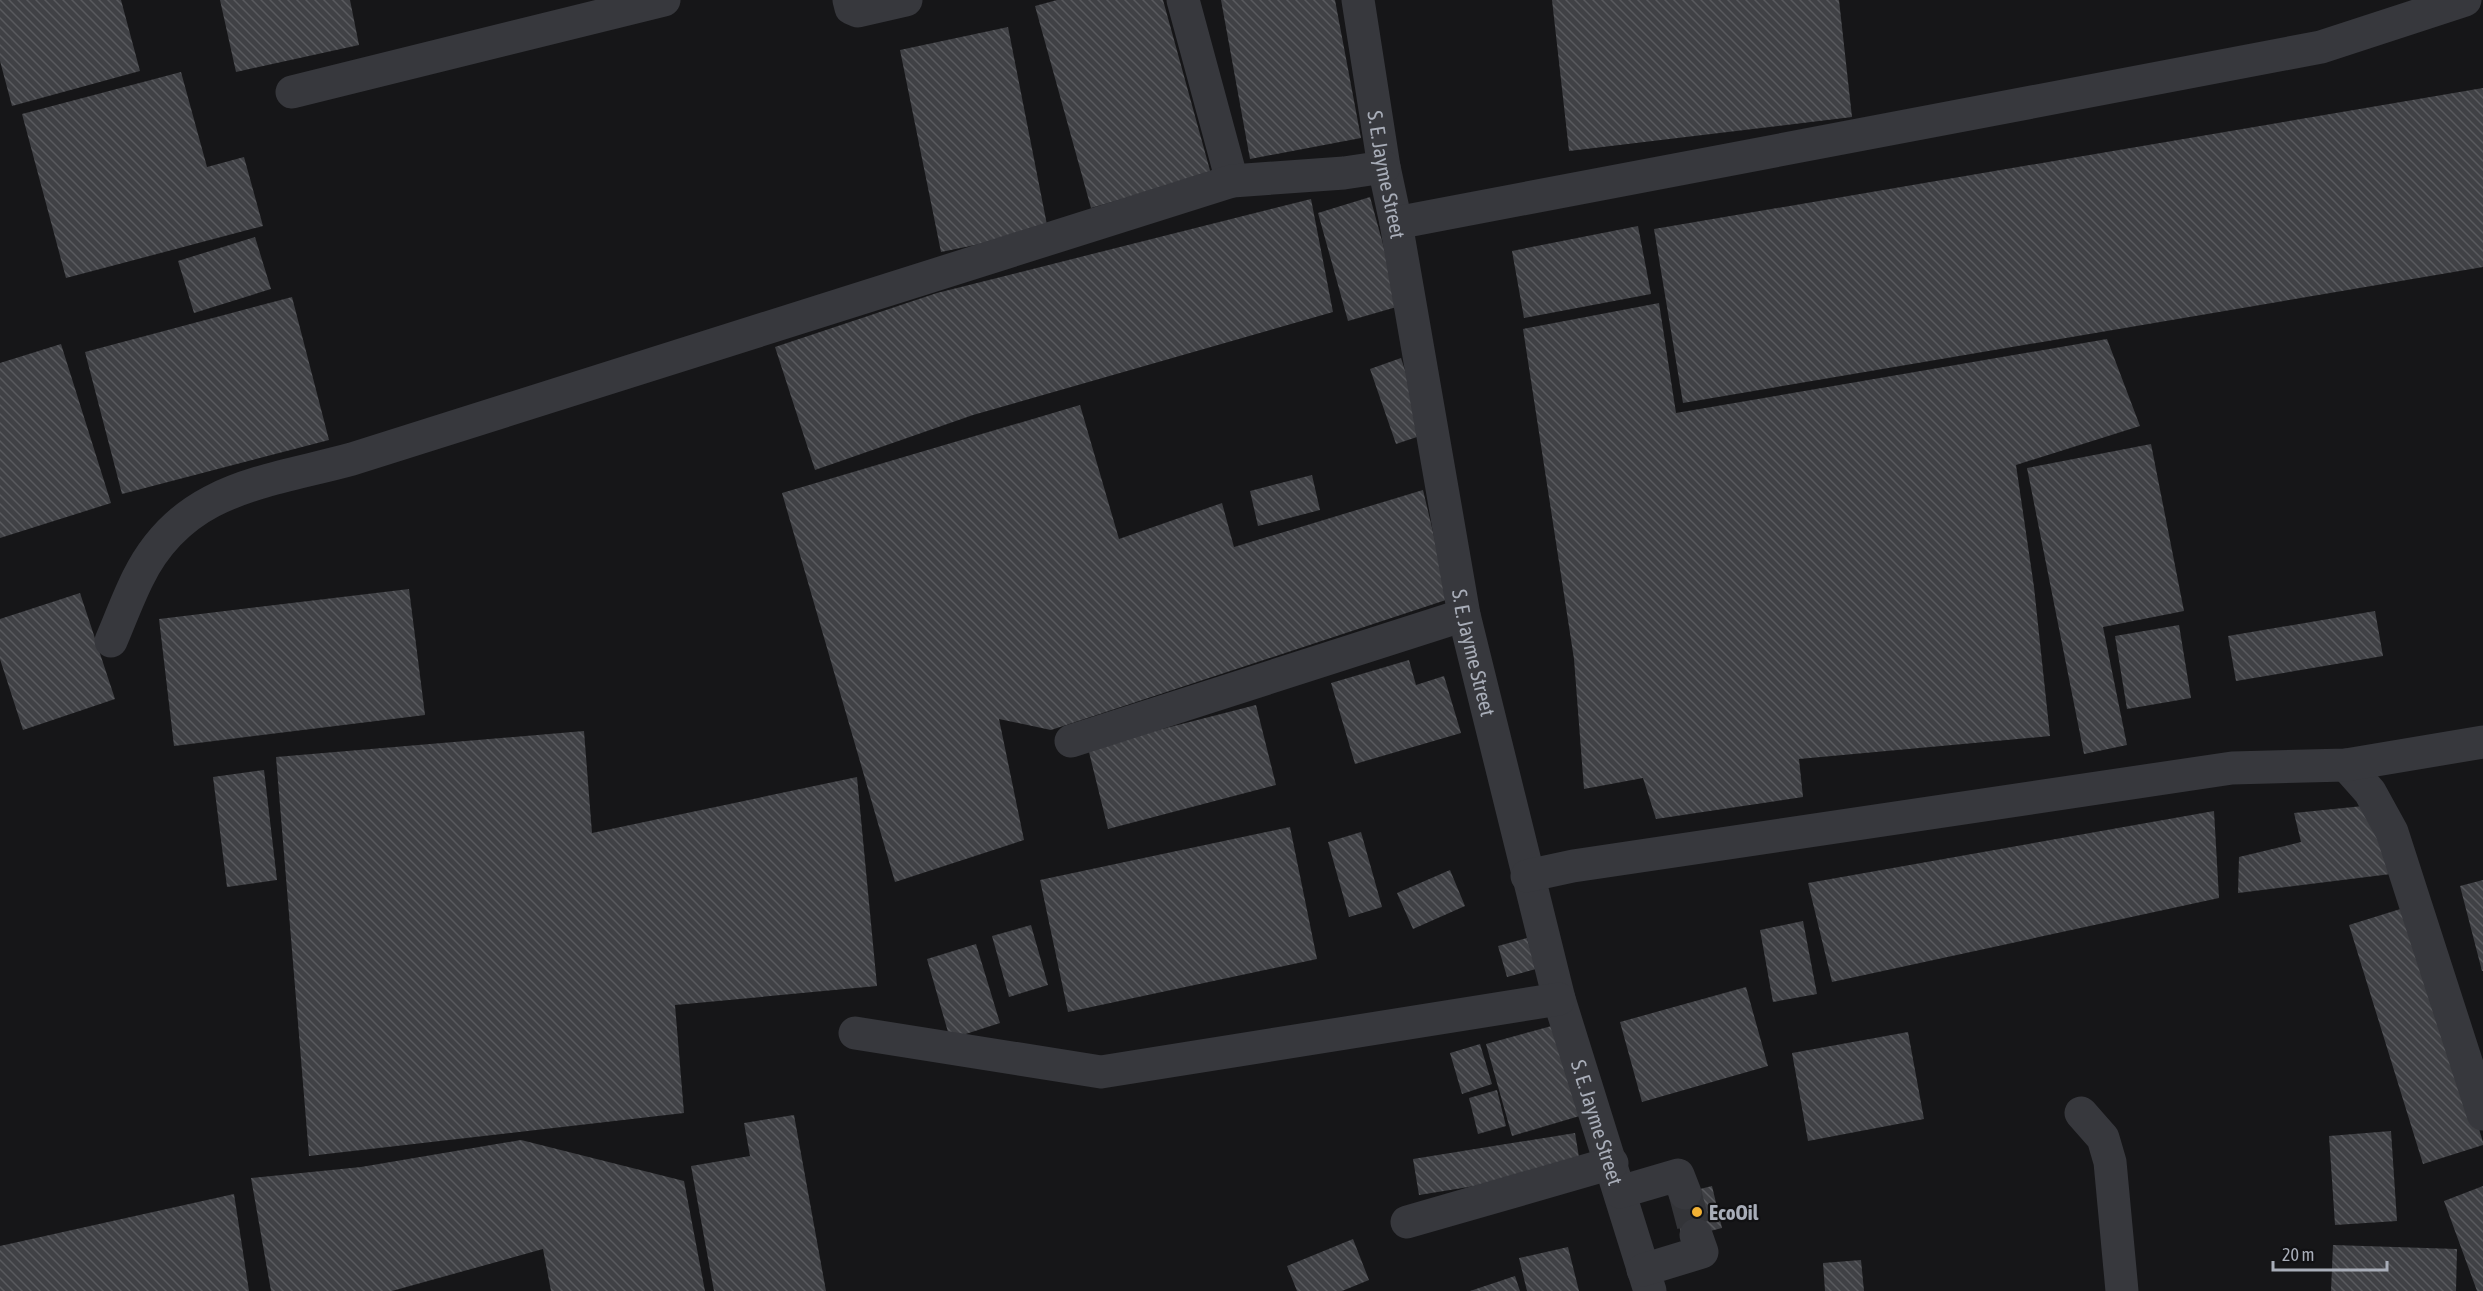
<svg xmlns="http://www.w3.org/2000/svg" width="2483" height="1291" viewBox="0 0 2483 1291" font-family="'Asap Condensed',sans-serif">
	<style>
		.building { fill: url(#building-back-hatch) }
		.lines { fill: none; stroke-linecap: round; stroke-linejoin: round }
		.minor-tunnel { stroke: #333438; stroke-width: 33; stroke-dasharray: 33 16; stroke-linecap: butt }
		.minor { stroke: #37383d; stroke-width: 33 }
		.poi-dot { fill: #f2b134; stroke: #111113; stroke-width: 2 }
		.labels { text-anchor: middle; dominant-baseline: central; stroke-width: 4.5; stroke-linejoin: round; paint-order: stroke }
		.street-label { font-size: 21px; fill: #a8adb8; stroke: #111113 }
		.poi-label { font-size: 21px; font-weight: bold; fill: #a8adb8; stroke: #111113; text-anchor: start }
	</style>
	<defs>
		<pattern id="building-back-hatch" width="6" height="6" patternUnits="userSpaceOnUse" patternTransform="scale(1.5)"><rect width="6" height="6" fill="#404145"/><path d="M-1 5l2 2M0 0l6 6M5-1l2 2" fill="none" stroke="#595a5e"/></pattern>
	</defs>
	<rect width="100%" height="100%" fill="#161618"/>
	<!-- building -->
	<path class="building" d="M0 0H121L140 71 12 106 0 61Z
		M220 0H350L359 45 236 72Z
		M1057 0H1163L1211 174 1091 208 1035 6Z
		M1221 0H1335L1361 138 1250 159Z
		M1552 0H1839L1852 117 1569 151Z
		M1008 27 1048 230 941 252 900 50Z
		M181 72 207 167 244 157 263 226 66 278 22 114Z
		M2483 88V267L1683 403 1654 229Z
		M1370 197 1400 306 1348 321 1318 213Z
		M1311 199 1333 312 973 415 815 470 775 347 937 293Z
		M1638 226 1651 294 1524 318 1512 251Z
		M255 237 271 289 194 313 178 261Z
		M292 297 329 440 122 494 85 352Z
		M1659 303 1676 413 2107 339 2140 426 2016 465 2034 587 2050 736 1799 759 1803 797 1656 819 1643 778 1584 789 1574 659 1523 329Z
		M61 344 111 503 0 538V363Z
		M1401 358 1426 434 1396 444 1370 369Z
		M1080 405 1119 539 1222 503 1234 547 1423 490 1449 599 1051 730 999 719 1024 840 895 882 782 493Z
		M2151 444 2184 611 2103 627 2127 745 2084 754 2027 468Z
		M1312 475 1320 510 1258 526 1250 491Z
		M409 589 425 715 174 746 159 619Z
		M80 593 115 699 23 730 0 659V619Z
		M2375 611 2383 656 2236 681 2228 636Z
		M2179 625 2191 698 2127 709 2115 636Z
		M1409 660 1416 685 1444 676 1461 733 1355 764 1331 683Z
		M1256 705 1276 785 1108 829 1088 748Z
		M584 731 592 833 857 777 877 986 675 1005 684 1113 309 1156 276 757Z
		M264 770 277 880 227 887 213 777Z
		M2373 805 2391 874 2238 893 2239 857 2301 842 2294 813Z
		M2214 811 2219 898 1832 982 1808 883Z
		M1290 827 1317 959 1068 1012 1040 880Z
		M1361 832 1382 907 1349 917 1328 842Z
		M1450 870 1465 906 1413 929 1397 893Z
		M2483 880V971H2482L2460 886Z
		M2410 906 2483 1142V1145L2423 1164 2349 925Z
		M1803 921 1817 994 1773 1002 1760 930Z
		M1031 925 1048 985 1009 997 992 936Z
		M1527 938 1536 969 1507 977 1498 946Z
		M976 944 1000 1023 950 1039 927 959Z
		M1746 987 1768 1066 1642 1102 1620 1022Z
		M1559 1024 1583 1115 1512 1136 1486 1044Z
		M1908 1032 1924 1119 1808 1141 1792 1053Z
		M1480 1044 1492 1084 1462 1094 1450 1053Z
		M1497 1090 1506 1126 1478 1134 1469 1098Z
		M794 1115 826 1291H714L691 1166 750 1156 744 1123Z
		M2391 1131 2397 1221 2335 1225 2329 1136Z
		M1575 1133 1581 1169 1419 1195 1413 1159Z
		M521 1140 684 1181 705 1291H551L543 1249 392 1291H271L251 1178 361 1167Z
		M1712 1186 1722 1228 1682 1238 1672 1196Z
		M2483 1186V1291H2477L2444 1201Z
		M234 1194 249 1291H0V1246Z
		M1353 1239 1369 1280 1342 1291H1297L1287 1266Z
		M2333 1245 2457 1249 2456 1291H2331Z
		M1568 1247 1579 1291H1527L1519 1258Z
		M1861 1260 1864 1291H1825L1823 1263Z
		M1515 1276 1520 1291H1470Z"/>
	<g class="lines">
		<!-- minor-tunnel -->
		<path class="minor-tunnel" d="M1685 1193 1696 1235"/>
		<!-- minor -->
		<g class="minor">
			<path d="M849 0 851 8 858 11 906 0"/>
			<path d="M1183 0 1232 181"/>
			<path id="s1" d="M1358 0 1384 167 1396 223 1464 615 1559 999 1650 1291"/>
			<path d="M292 92 664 0"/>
			<path d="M1396 223 2321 47 2465 0"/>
			<path d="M111 641C120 620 128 598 138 578 183 487 264 483 352 459L1232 181 1344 173 1384 167"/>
			<path d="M1071 741 1464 615"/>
			<path d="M2346 765 2370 792 2392 832 2483 1114"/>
			<path d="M1527 876 1573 866 2232 768 2346 765 2483 742"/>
			<path d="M855 1033 1101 1072 1559 999"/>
			<path d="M2081 1113 2103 1138 2110 1162 2122 1291"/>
			<path d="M1620 1192 1678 1175 1685 1193"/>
			<path d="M1407 1222 1612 1163"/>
			<path d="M1643 1270 1702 1252 1696 1235"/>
		</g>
	</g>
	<!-- markers -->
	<circle class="poi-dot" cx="1697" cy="1212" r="6"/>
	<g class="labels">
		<!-- street labels -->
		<g class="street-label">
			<text stroke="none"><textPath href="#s1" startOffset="177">S. E. Jayme Street</textPath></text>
			<text stroke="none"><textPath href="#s1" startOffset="663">S. E. Jayme Street</textPath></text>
			<text stroke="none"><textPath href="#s1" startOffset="1149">S. E. Jayme Street</textPath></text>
		</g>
		<!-- poi labels -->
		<g class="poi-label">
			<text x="1709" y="1212">EcoOil</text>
		</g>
	</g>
	<!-- scale -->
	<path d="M2273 1261v9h114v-9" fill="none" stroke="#a8adb8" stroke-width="3"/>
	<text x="2282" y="1261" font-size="18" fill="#a8adb8" stroke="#111113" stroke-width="4.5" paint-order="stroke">20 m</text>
</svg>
